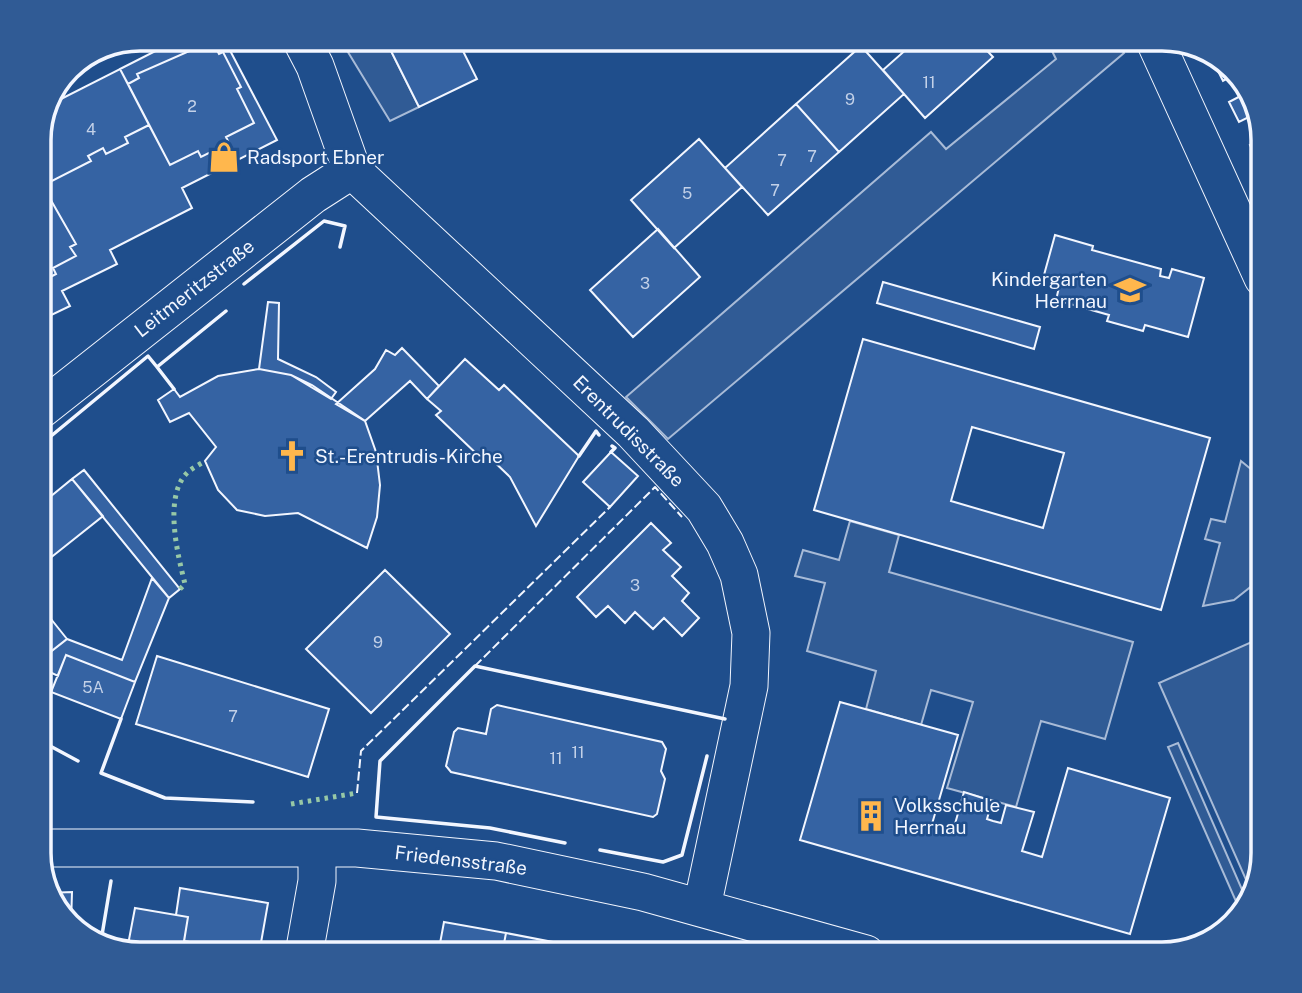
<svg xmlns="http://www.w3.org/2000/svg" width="1302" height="993" viewBox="0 0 1302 993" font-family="'Public Sans',sans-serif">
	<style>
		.built { fill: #305b95; stroke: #a8bbd7; stroke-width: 2 }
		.building { fill: #3563a3; stroke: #f2f6ff; stroke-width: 2; fill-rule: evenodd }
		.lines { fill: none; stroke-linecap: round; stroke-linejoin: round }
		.minor-casing { stroke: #f2f6ff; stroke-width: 39 }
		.minor { stroke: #1f4e8c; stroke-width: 37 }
		.hedge { stroke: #97c8a6; stroke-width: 5; stroke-dasharray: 3.5 5; stroke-linecap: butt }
		.fence { stroke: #f2f6ff; stroke-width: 2; stroke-dasharray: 9 3.5; stroke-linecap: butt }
		.wall { stroke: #f2f6ff; stroke-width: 3.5 }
		.labels { text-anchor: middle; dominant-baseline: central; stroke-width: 5; stroke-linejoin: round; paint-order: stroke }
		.number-label { font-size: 16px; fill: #c3d1e8 }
		.poi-label { font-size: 19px; fill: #f2f6ff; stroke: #1f4e8c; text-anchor: start }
		.street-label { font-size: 19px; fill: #f2f6ff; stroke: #1f4e8c }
		.rim { fill: none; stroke: #f2f6ff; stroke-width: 3.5 }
	</style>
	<rect width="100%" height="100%" fill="#1f4e8c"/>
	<!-- built -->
	<path class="built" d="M340 39H385L419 107 390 121Z
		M1046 39H1116L1124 53 668 439 626 397 931 132 946 149 1056 59Z
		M1241 461 1263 479V577L1234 600 1203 606 1220 543 1205 539 1211 519 1225 522Z
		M850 521 899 535 889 572 1133 642 1105 739 1041 721 1016 807 947 788 973 702 931 690 921 725 866 709 876 671 807 651 825 583 795 576 803 550 839 560Z
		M1263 637V853L1251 891 1159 683Z
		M1178 743 1247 901 1242 915 1168 747Z"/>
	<!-- building -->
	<path class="building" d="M179 39H224L277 140 182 188 192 208 110 250 117 264 62 291 70 306 39 321V283L56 274 53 268 76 256 70 247 76 244 40 181 47 177 50 182 91 161 88 156 103 148 106 154 128 143 125 137 149 125 170 165 198 151 201 157 229 143 226 137 254 123 237 89 241 87 223 52 219 54 212 41 137 74 139 78 128 84 120 69Z
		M385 39H457L477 79 419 107Z
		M918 39H976L993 57 925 118 883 70Z
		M212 41 219 54 223 52 241 87 237 89 254 123 226 137 229 143 201 157 198 151 170 165 128 84 139 78 137 74Z
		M861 46 904 94 839 152 796 104Z
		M1210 55 1224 60 1236 74 1223 81Z
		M120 69 149 125 125 137 128 143 106 154 103 148 88 156 91 161 50 182 47 177 39 181V133L53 103Z
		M1250 91 1257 113 1239 122 1229 102Z
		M796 104 839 152 768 215 725 168Z
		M699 139 742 187 674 248 631 200Z
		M1263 139V173L1250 145Z
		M40 181 76 244 70 247 76 256 53 268 56 274 39 283Z
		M658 229 700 277 633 337 590 290Z
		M1055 235 1093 246 1092 250 1161 269 1160 276 1169 278 1172 269 1204 278 1188 337 1145 325 1143 331 1107 321 1109 315 1056 300 1061 279 1044 275Z
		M883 282 1040 327 1034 349 877 303Z
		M268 302 279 303 278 359 316 377 336 392 331 399 291 375 259 369Z
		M863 339 1210 438 1161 610 814 510ZM972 427 1064 453 1043 528 951 501Z
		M402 348 439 386 427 399 410 381 365 421 336 404 375 369 386 350 395 355Z
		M465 359 499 390 504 385 579 456 536 526 510 477 486 454 482 459 436 415 441 411 427 399Z
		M259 369 291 375 312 385 365 421 376 452 380 485 377 517 367 548 298 513 265 516 237 510 218 490 205 461 216 447 189 413 170 422 158 400 174 389 180 397 218 376Z
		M611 452 638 476 610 507 583 482Z
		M84 470 180 589 169 598 72 479Z
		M72 479 103 516 39 567V506Z
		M651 523 671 543 663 550 681 567 672 576 689 593 682 601 699 618 682 636 664 618 653 629 635 612 625 623 608 606 596 617 577 597Z
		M385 570 450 634 371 713 306 649Z
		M152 578 169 598 135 682 66 655 58 676 39 667V661L67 639 122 660Z
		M39 604 67 639 39 661Z
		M66 655 135 682 121 719 51 692Z
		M157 656 329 709 308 777 136 724Z
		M840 702 958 735 932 824 953 831 964 792 992 801 987 819 993 821 1001 823 1006 805 1034 812 1022 851 1042 857 1068 768 1170 798 1130 934 800 840Z
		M497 705 662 742 666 749 661 771 665 779 657 814 653 817 451 772 446 766 454 732 458 728 486 734 491 709Z
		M180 888 268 903 259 954 184 941 188 917 176 915Z
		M72 892 71 925 48 893Z
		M135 908 188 917 182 954H139L127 950Z
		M444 922 506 933 502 954H438Z
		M506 933 615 954H502Z"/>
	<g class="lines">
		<defs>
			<path id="minor" d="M301 39 315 66 352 170 633 432 704 508 725 543 739 575 751 633 749 686 702 907
				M1154 39 1263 278
				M39 411 313 195 352 170
				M39 848H357L496 861 643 892 866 954
				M304 954 317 881V848"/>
		</defs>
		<!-- minor casing -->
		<use href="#minor" class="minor-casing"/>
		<!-- minor -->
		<use href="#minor" class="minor"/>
		<!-- hedge -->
		<path class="hedge" d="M180 589 185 584C178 556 163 497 187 473 192 468 199 465 205 461
			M291 804 357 793"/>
		<!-- fence -->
		<path class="fence" d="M475 666 655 487 682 517
			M357 793 361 751 610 507"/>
		<!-- wall -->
		<path class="wall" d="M244 284 324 221 345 226 340 247
			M174 389 157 367 226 311
			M39 446 148 356 157 367
			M611 452 615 448 612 446
			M579 456 596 431 599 435
			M121 719 101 773 165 798 253 802
			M39 740 78 761
			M565 843 490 828 376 817 380 761 475 666 725 719
			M600 850 663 862 682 855 707 756
			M101 941 111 881"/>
	</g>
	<!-- icons -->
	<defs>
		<symbol id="shop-bare" viewBox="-9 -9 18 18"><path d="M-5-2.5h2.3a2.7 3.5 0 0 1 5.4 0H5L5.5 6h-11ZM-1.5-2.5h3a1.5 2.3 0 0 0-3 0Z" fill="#ffb74d" stroke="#1f4e8c" stroke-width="2.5" paint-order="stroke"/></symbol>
		<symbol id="school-bare" viewBox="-9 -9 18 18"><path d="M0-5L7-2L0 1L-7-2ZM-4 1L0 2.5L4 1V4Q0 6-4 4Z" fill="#ffb74d" stroke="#1f4e8c" stroke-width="2.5" paint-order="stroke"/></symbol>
		<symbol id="church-bare" viewBox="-9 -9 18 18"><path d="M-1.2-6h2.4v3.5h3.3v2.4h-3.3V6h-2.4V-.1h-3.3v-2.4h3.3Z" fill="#ffb74d" stroke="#1f4e8c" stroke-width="2.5" paint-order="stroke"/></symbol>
		<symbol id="building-bare" viewBox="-9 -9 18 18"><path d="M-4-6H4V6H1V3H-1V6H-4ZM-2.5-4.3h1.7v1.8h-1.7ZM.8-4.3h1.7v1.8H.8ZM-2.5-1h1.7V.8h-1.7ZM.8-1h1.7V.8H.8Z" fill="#ffb74d" stroke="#1f4e8c" stroke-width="2.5" paint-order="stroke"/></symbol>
	</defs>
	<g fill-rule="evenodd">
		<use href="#shop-bare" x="202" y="135" width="44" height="44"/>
		<use href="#school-bare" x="1108" y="268" width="44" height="44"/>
		<use href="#church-bare" x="270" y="434" width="44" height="44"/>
		<use href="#building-bare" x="849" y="794" width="44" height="44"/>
	</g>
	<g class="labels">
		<!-- number labels -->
		<g class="number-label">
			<text x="929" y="82">11</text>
			<text x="850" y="99">9</text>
			<text x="192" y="106">2</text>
			<text x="91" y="129">4</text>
			<text x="812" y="156">7</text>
			<text x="782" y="160">7</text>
			<text x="775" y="190">7</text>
			<text x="687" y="193">5</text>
			<text x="645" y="283">3</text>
			<text x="635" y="585">3</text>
			<text x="378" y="642">9</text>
			<text x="93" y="687">5A</text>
			<text x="233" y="716">7</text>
			<text x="578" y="752">11</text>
			<text x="556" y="758">11</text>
		</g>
		<!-- poi labels -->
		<g class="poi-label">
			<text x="247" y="157">Radsport Ebner</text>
			<text x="1107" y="279" text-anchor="end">Kindergarten<tspan x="1107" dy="22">Herrnau</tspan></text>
			<text x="315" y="456">St.-Erentrudis-Kirche</text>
			<text x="894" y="805">Volksschule<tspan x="894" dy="22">Herrnau</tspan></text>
		</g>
		<!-- street labels -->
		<g class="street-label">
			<text transform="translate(194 288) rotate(-38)">Leitmeritzstraße</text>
			<text transform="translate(629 431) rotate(45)">Erentrudisstraße</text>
			<text transform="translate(461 860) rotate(7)">Friedensstraße</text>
		</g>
	</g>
	<!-- crop -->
	<path d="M0 0H1302V993H0ZM140 51H1162A89 89 0 0 1 1251 140V853A89 89 0 0 1 1162 942H140A89 89 0 0 1 51 853V140A89 89 0 0 1 140 51Z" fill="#305b95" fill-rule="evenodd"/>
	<path class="rim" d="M140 51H1162A89 89 0 0 1 1251 140V853A89 89 0 0 1 1162 942H140A89 89 0 0 1 51 853V140A89 89 0 0 1 140 51Z"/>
</svg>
